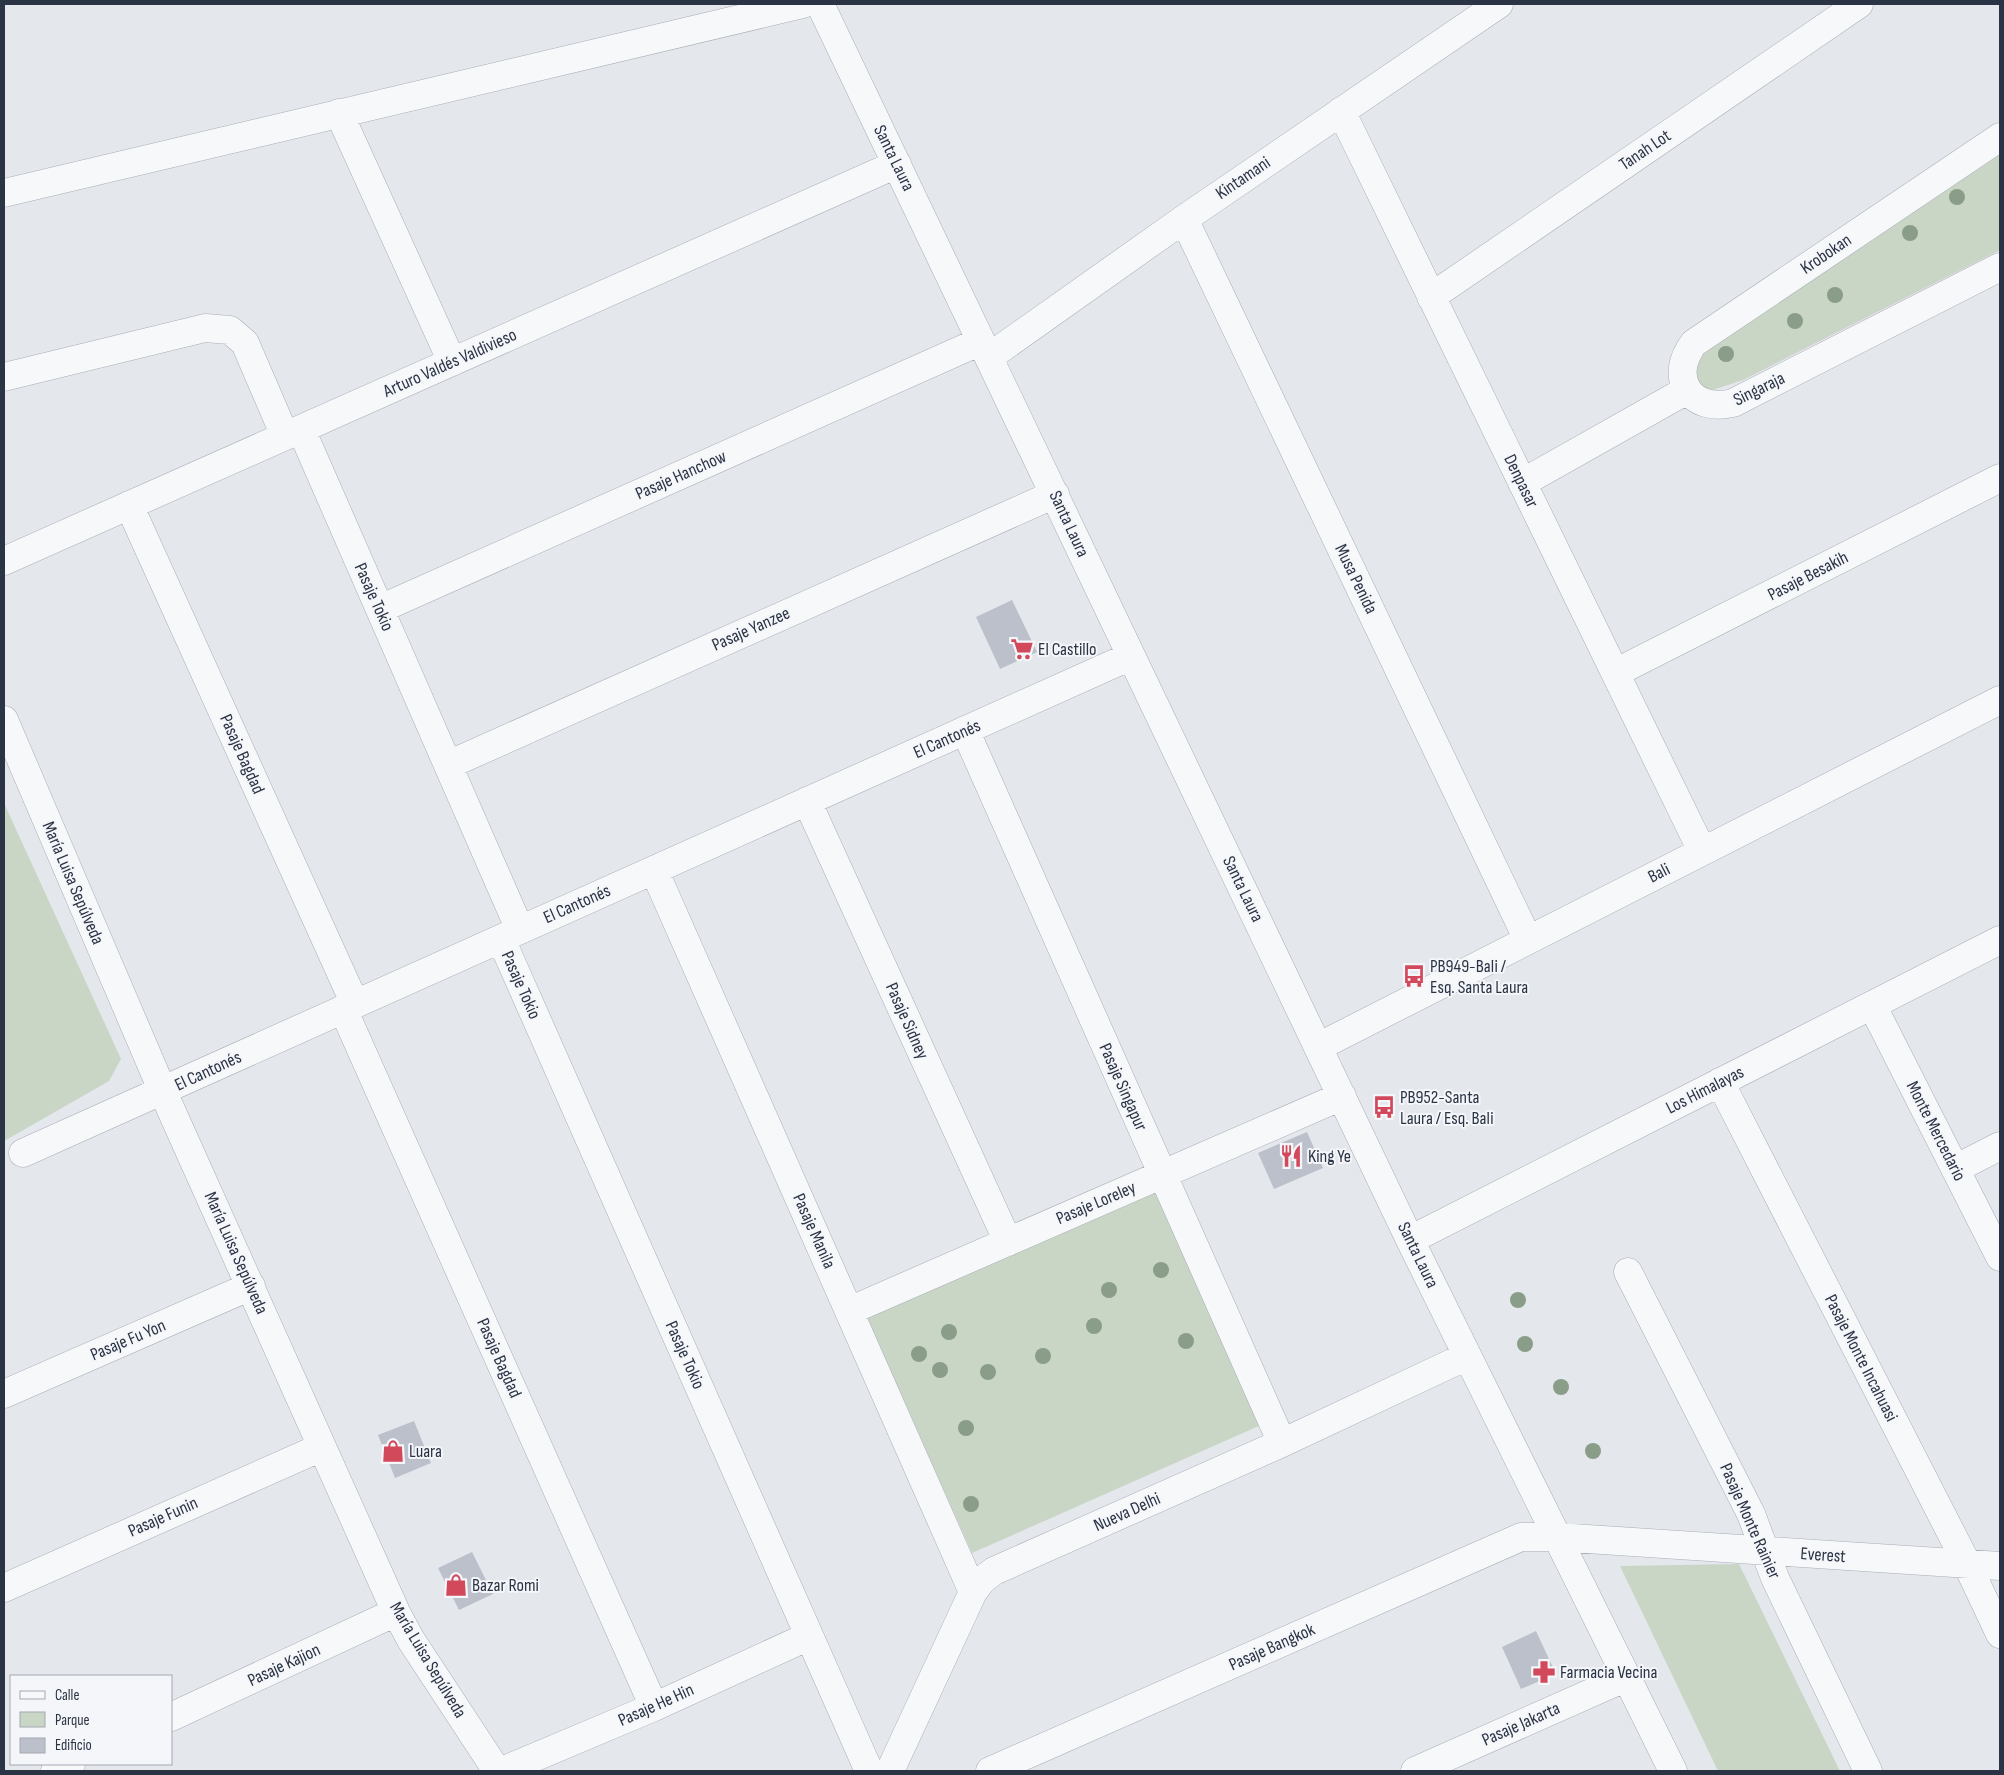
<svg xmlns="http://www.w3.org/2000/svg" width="2004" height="1775" viewBox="0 0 2004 1775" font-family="'Sofia Sans Condensed',sans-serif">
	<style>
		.green { fill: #c9d6c5 }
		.building { fill: #bbc0ca }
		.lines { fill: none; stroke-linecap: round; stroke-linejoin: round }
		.minor-casing { stroke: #a9aeb7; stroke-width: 29 }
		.minor { stroke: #f7f8fa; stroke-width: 28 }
		.tree { fill: #899d89 }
		.labels { text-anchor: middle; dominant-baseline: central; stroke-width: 4; stroke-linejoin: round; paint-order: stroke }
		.street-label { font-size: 18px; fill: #2b3445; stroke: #f4f6f9 }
		.poi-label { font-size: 18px; fill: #2b3445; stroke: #f4f6f9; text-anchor: start }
	</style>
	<rect width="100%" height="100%" fill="#e4e7ec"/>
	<!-- green -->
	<path class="green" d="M2000 145V250L1743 380 1713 390 1698 386 1694 365 1707 348Z
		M4 803 121 1059 109 1081 4 1141Z
		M1155 1187 1261 1425 972 1553 866 1316Z
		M1739 1564 1840 1771H1718L1620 1566Z"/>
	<!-- building -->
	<path class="building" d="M1012 600 1037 652 1000 669 976 617Z
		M1307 1132 1323 1168 1274 1189 1258 1153Z
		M414 1421 431 1463 395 1478 378 1435Z
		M472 1552 493 1594 459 1610 438 1568Z
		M1536 1631 1556 1674 1521 1689 1502 1647Z"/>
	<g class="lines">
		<defs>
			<path id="minor" d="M820 4 1410 1240 1673 1771
				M1341 111 1702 851
				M339 113 452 362
				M2000 137 1694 343C1667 378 1691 413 1733 403L2000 267
				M4 193 803 4
				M1184 219 1528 940
				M1431 297 1859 4
				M989 357 1184 219 1499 4
				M4 377 205 328 230 330 245 343 285 436
				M301 429 520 930
				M1522 483 1687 390
				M129 505 355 1004
				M4 561 897 164
				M380 609 981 341
				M1615 673 2000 478
				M4 720 163 1092 396 1612 411 1640 497 1771
				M965 730 1282 1443
				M448 765 1055 494
				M807 801 1008 1242
				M654 870 973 1592
				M501 939 869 1771
				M1872 1005 2000 1257
				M343 1009 654 1707
				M1318 1047 2000 700
				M1720 1082 1967 1564 2000 1634
				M23 1153 1131 656
				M1955 1169 2000 1146
				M1410 1240 2000 940
				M1628 1272 1751 1514 1775 1578 1868 1771
				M849 1311 1342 1096
				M4 1394 251 1286
				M4 1588 322 1447
				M171 1717 396 1612
				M55 1771 71 1764
				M502 1771 654 1707 809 1636
				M890 1771 973 1592 982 1580 994 1571 1282 1443 1467 1356
				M990 1771 1521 1537H1557L2000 1566
				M1415 1771 1627 1677"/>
		</defs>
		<!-- minor casing -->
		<use href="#minor" class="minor-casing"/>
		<!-- minor -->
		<use href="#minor" class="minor"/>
	</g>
	<!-- trees -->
	<g class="tree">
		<circle cx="1957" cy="197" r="8"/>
		<circle cx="1910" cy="233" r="8"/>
		<circle cx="1835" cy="295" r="8"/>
		<circle cx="1795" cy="321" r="8"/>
		<circle cx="1726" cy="354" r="8"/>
		<circle cx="1161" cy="1270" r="8"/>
		<circle cx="1109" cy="1290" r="8"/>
		<circle cx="1518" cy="1300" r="8"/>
		<circle cx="1094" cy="1326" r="8"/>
		<circle cx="949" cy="1332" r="8"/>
		<circle cx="1186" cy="1341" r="8"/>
		<circle cx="1525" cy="1344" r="8"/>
		<circle cx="919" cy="1354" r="8"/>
		<circle cx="1043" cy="1356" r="8"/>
		<circle cx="940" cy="1370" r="8"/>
		<circle cx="988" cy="1372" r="8"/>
		<circle cx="1561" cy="1387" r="8"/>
		<circle cx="966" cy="1428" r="8"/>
		<circle cx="1593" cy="1451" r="8"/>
		<circle cx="971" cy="1504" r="8"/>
	</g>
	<!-- icons -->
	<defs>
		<symbol id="supermarket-bare" viewBox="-9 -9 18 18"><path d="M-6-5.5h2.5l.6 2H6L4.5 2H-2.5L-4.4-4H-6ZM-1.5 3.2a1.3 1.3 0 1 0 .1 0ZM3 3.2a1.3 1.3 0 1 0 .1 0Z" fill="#d1495b" stroke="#f4f6f9" stroke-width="2.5" paint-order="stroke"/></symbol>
		<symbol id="bus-bare" viewBox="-9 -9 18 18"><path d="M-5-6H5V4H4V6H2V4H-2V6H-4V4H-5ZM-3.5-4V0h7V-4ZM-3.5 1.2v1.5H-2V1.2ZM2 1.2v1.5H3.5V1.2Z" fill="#d1495b" stroke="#f4f6f9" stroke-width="2.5" paint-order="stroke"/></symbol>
		<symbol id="restaurant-bare" viewBox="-9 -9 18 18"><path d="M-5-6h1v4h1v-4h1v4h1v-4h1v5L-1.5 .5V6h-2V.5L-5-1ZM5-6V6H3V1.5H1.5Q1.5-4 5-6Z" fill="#d1495b" stroke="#f4f6f9" stroke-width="2.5" paint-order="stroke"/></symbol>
		<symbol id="shop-bare" viewBox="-9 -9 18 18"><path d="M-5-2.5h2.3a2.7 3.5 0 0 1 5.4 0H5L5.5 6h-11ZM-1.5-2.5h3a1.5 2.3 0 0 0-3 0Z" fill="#d1495b" stroke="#f4f6f9" stroke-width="2.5" paint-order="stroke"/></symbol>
		<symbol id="pharmacy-bare" viewBox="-9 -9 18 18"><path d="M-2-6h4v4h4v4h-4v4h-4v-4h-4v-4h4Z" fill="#d1495b" stroke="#f4f6f9" stroke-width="2.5" paint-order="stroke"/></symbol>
	</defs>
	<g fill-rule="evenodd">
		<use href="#supermarket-bare" x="1006" y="633" width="32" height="32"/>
		<use href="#bus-bare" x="1398" y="960" width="32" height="32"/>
		<use href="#bus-bare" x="1368" y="1091" width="32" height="32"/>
		<use href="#restaurant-bare" x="1275" y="1140" width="32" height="32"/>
		<use href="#shop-bare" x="377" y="1435" width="32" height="32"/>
		<use href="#shop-bare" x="440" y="1569" width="32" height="32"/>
		<use href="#pharmacy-bare" x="1528" y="1656" width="32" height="32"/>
	</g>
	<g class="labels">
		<!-- street labels -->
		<g class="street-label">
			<text transform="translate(1645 150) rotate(-34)">Tanah Lot</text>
			<text transform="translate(894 158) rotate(64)">Santa Laura</text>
			<text transform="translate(1243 178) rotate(-34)">Kintamani</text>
			<text transform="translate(1826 254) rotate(-34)">Krobokan</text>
			<text transform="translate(450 363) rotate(-24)">Arturo Valdés Valdivieso</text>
			<text transform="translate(1759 389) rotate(-26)">Singaraja</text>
			<text transform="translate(681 475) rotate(-24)">Pasaje Hanchow</text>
			<text transform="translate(1521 481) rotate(64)">Denpasar</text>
			<text transform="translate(1069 524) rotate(65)">Santa Laura</text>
			<text transform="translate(1808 576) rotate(-27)">Pasaje Besakih</text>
			<text transform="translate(1356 579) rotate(64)">Musa Penida</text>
			<text transform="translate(374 597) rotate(66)">Pasaje Tokio</text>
			<text transform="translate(751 629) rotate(-24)">Pasaje Yanzee</text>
			<text transform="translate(947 739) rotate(-24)">El Cantonés</text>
			<text transform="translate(242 754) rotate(66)">Pasaje Bagdad</text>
			<text transform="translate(1659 873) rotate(-27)">Bali</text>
			<text transform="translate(73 883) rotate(67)">María Luisa Sepúlveda</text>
			<text transform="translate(1243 889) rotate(64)">Santa Laura</text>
			<text transform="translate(577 904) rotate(-24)">El Cantonés</text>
			<text transform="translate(521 985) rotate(66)">Pasaje Tokio</text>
			<text transform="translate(907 1021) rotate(66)">Pasaje Sidney</text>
			<text transform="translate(208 1071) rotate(-25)">El Cantonés</text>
			<text transform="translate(1123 1087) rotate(66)">Pasaje Singapur</text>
			<text transform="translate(1705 1090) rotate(-27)">Los Himalayas</text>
			<text transform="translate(1936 1131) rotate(63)">Monte Mercedario</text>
			<text transform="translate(1096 1203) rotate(-23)">Pasaje Loreley</text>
			<text transform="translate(814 1231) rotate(66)">Pasaje Manila</text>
			<text transform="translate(236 1253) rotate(66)">María Luisa Sepúlveda</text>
			<text transform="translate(1418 1255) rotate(64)">Santa Laura</text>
			<text transform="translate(128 1340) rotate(-23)">Pasaje Fu Yon</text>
			<text transform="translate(685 1355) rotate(66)">Pasaje Tokio</text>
			<text transform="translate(499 1358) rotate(66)">Pasaje Bagdad</text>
			<text transform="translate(1861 1358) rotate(63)">Pasaje Monte Incahuasi</text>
			<text transform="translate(1127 1512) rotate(-24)">Nueva Delhi</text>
			<text transform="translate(163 1517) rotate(-24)">Pasaje Funin</text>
			<text transform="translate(1750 1521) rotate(66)">Pasaje Monte Rainier</text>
			<text transform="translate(1823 1555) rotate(4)">Everest</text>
			<text transform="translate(1272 1647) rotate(-24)">Pasaje Bangkok</text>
			<text transform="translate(428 1660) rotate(59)">María Luisa Sepúlveda</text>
			<text transform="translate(284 1665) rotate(-25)">Pasaje Kajion</text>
			<text transform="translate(656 1705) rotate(-24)">Pasaje He Hin</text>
			<text transform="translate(1521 1724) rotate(-24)">Pasaje Jakarta</text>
		</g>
		<!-- poi labels -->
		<g class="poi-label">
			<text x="1038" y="649">El Castillo</text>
			<text x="1430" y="966">PB949-Bali /<tspan x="1430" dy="21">Esq. Santa Laura</tspan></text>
			<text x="1400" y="1097">PB952-Santa<tspan x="1400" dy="21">Laura / Esq. Bali</tspan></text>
			<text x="1308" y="1156">King Ye</text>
			<text x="409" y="1451">Luara</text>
			<text x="472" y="1585">Bazar Romi</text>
			<text x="1560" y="1672">Farmacia Vecina</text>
		</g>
	</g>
	<!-- border -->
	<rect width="2004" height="1775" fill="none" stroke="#2b3445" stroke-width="10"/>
	<!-- legend -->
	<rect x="10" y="1675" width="162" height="90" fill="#f4f6f9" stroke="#a4a8b1"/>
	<rect x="20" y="1691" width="25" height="8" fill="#f7f8fa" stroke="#a4a8b1"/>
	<text x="55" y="1700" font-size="15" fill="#2b3445">Calle</text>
	<rect x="20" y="1712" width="25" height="15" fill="#c9d6c5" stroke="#a4a8b1"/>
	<text x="55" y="1725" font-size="15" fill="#2b3445">Parque</text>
	<rect x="20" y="1738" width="25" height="15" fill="#bbc0ca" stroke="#a4a8b1"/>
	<text x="55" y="1750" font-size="15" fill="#2b3445">Edificio</text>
</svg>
